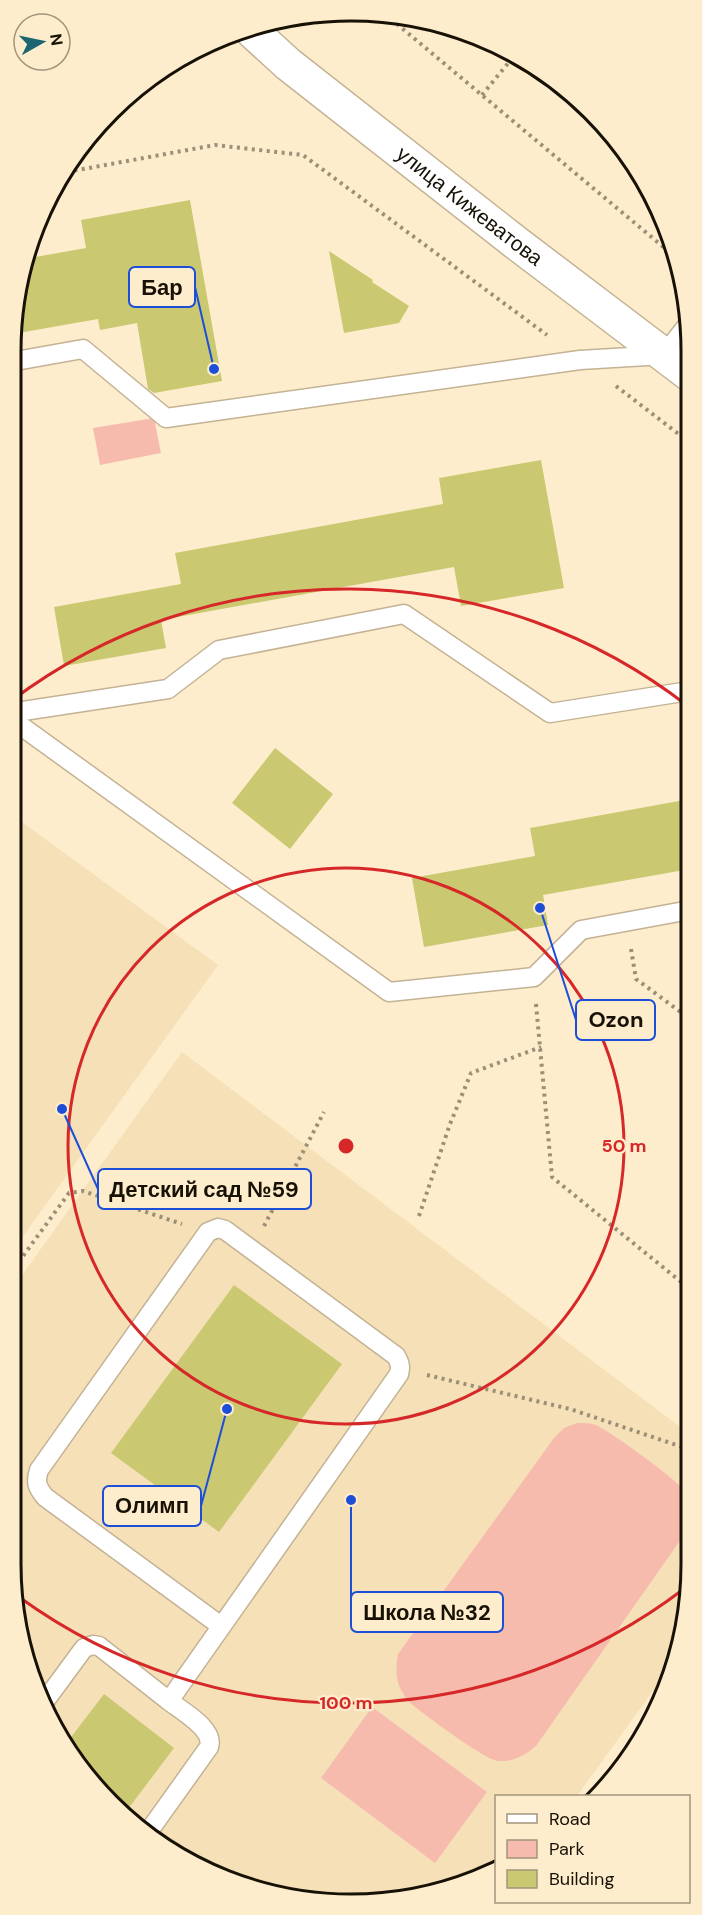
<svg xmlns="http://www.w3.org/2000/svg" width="702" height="1915" viewBox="0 0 702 1915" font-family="'DM Sans',sans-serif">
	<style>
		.built { fill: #f5e0b8 }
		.green { fill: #f7bbad }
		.building { fill: #cac972 }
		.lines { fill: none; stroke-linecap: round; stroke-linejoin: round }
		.service-casing { stroke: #c3b294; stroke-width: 21 }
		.secondary-casing { stroke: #c3b294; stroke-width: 36 }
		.path { stroke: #9b8f77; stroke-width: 4; stroke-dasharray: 3 4.5; stroke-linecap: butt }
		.service { stroke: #fff; stroke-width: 18 }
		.secondary { stroke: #fff; stroke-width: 33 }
		.ring { fill: none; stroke: #d62828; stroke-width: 3 }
		.labels { text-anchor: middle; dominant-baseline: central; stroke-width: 4.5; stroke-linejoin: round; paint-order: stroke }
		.street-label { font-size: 21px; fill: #171106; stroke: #feedcc }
		.rim { fill: none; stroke: #171106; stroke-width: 3 }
		.centre { fill: #d62828; stroke: #feedcc; stroke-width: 3 }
		.ring-label { font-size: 18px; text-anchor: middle; font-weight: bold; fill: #d62828; stroke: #feedcc; stroke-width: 4.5; stroke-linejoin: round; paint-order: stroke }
		.leader { fill: none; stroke: #1d4ed8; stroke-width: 2 }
		.callout-dot { fill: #1d4ed8; stroke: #feedcc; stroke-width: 2 }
		.callout { fill: #feedcc; stroke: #1d4ed8; stroke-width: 2 }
		.callout-label { font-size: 22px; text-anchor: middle; font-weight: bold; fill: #171106 }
	</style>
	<rect width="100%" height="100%" fill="#feedcc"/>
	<!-- built -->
	<path class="built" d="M11 814 218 965 11 1253Z
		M182 1052 691 1435V1564L679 1655 577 1796H496V1865L418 1898 306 1902 181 1859 95 1788 29 1674 11 1564 10 1292Z"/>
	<!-- green -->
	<path class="green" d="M154 418 161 453 100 465 93 428Z
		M577 1423C583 1423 590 1423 596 1425 611 1432 675 1478 685 1491 694 1505 690 1521 684 1535L536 1746C525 1755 514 1762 498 1761 485 1760 422 1713 409 1702 406 1699 404 1694 401 1690 395 1678 396 1667 398 1654L554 1438 564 1428Z
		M372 1707 487 1792 435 1863 321 1778Z"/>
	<!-- building -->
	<path class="building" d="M190 200 222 381 154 393 148 389 137 323 100 330 98 319 13 334 24 259 86 248 81 220Z
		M329 251 373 280 372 282 409 306 399 323 344 333Z
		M541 460 564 588 461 606 454 567 161 620 166 648 64 666 54 607 181 584 175 553 443 504 439 478Z
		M275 748 333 794 290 849 232 803Z
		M690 799V869L543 895 548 925 424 947 412 878 535 856 530 828Z
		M234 1285 342 1364 219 1532 111 1453Z
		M104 1694 174 1748 125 1813 95 1788 68 1741Z"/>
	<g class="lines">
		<defs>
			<path id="service" d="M10 362 83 349 166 418 580 360 664 355 689 323
				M10 713 168 689 219 650 404 614 550 713 689 691
				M10 718 389 992 534 977 581 930 690 910
				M45 1701 84 1648 93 1645 99 1646 169 1701 399 1374C401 1367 400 1363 396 1356L225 1230 218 1228 208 1232 39 1470C35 1482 37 1487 45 1497L221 1626
				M149 1831 209 1747C215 1729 182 1711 169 1701"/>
			<g id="secondary">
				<path id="s1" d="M253 32 288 64 515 242 689 374"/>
			</g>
		</defs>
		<!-- service casing -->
		<use href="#service" class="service-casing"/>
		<!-- secondary casing -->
		<use href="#secondary" class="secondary-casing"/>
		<!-- path -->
		<path class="path" d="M391 19 673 255
			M482 95 514 56
			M67 172 215 145 303 155 547 335
			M616 386 689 442
			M631 949 636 979 690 1019
			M536 1004 552 1177 691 1290
			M419 1216 450 1124 471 1073 541 1047
			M264 1226 324 1112
			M10 1274 69 1193 83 1191 182 1224
			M427 1375 570 1409 691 1450"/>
		<!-- service -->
		<use href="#service" class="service"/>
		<!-- secondary -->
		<use href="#secondary" class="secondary"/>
	</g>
	<!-- distance rings -->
	<g class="ring">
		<circle cx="346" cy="1146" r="278"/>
		<path d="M685 1588A557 557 0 0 1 19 1597M11 701A557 557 0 0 1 689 707"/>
	</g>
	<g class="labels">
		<!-- street labels -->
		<g class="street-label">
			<text stroke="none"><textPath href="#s1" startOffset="278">улица Кижеватова</textPath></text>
		</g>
	</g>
	<!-- crop -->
	<path d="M0 0H702V1915H0ZM351 21H351A330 330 0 0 1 681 351V1564A330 330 0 0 1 351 1894H351A330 330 0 0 1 21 1564V351A330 330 0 0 1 351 21Z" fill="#feedcc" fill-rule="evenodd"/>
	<path class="rim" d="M351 21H351A330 330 0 0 1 681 351V1564A330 330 0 0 1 351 1894H351A330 330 0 0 1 21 1564V351A330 330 0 0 1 351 21Z"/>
	<circle cx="346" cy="1146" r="9" class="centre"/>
	<g class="ring-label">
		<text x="624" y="1152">50 m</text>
		<text x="346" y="1709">100 m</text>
	</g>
	<!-- callouts -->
	<path class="leader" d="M214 369L195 287M540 908L576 1020M62 1109L98 1189M227 1409L201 1506M351 1500L351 1612"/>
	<g class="callout-dot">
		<circle cx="214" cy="369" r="6"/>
		<circle cx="540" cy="908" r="6"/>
		<circle cx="62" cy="1109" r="6"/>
		<circle cx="227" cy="1409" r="6"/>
		<circle cx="351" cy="1500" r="6"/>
	</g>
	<g class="callout">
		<rect x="129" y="267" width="66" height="40" rx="6"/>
		<rect x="576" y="1000" width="79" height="40" rx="6"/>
		<rect x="98" y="1169" width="213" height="40" rx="6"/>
		<rect x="103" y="1486" width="98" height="40" rx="6"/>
		<rect x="351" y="1592" width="152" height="40" rx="6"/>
	</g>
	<g class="callout-label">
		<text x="162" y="295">Бар</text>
		<text x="616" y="1027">Ozon</text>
		<text x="204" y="1197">Детский сад №59</text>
		<text x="152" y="1513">Олимп</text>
		<text x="427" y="1620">Школа №32</text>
	</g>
	<!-- legend -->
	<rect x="495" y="1795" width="195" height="108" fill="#feedcc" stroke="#a2957d" stroke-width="1.5"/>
	<rect x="507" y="1814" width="30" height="9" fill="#ffffff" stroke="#a2957d" stroke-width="1.5"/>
	<text x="549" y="1825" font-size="18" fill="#171106">Road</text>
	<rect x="507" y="1840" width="30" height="18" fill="#f7bbad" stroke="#a2957d" stroke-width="1.5"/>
	<text x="549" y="1855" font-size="18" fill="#171106">Park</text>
	<rect x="507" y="1870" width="30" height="18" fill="#cac972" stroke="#a2957d" stroke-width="1.5"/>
	<text x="549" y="1885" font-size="18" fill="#171106">Building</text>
	<!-- north arrow -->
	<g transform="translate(42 42) rotate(81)"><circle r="28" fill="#feedcc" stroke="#a2957d" stroke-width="1.5"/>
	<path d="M0-4.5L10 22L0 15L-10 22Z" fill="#1a6571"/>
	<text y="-9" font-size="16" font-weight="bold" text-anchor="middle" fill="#171106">N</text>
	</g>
</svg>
